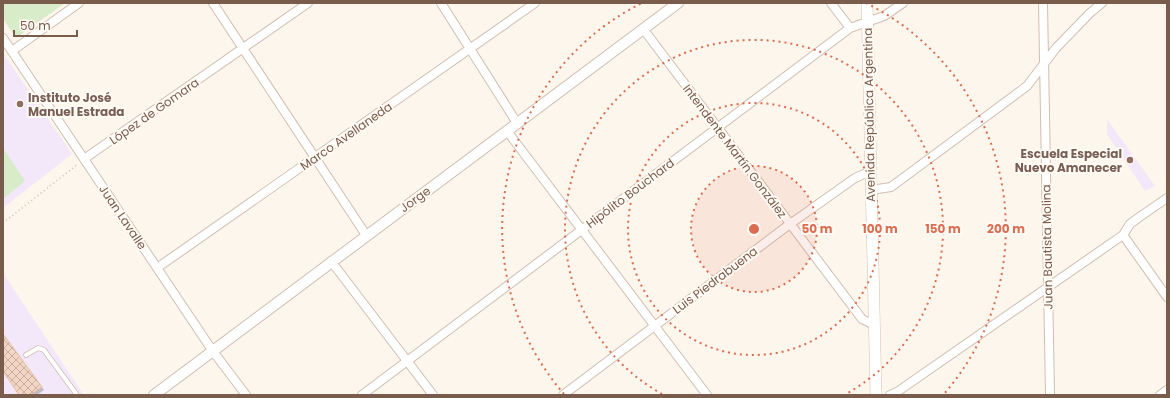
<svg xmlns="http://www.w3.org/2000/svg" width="1170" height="398" viewBox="0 0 1170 398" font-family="Poppins,sans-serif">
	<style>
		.education { fill: #f3e8fa }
		.green { fill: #d8ecc9 }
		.shadow { fill: #0003 }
		.building { fill: url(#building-cross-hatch); stroke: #e6bba3 }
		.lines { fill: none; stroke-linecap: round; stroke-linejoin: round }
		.service-casing { stroke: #d1beb0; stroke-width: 5.5 }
		.minor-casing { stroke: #d1beb0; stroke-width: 10 }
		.tertiary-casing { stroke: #d1beb0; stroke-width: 12 }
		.secondary-casing { stroke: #d6c0b0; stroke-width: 12 }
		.path { stroke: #d9b8a5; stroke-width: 1.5; stroke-dasharray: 1 3; stroke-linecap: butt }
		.service { stroke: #fff; stroke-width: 4 }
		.minor { stroke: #fff; stroke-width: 8 }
		.tertiary { stroke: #fff; stroke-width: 10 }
		.secondary { stroke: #fff; stroke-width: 11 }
		.ring { fill: none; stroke: #dc6d51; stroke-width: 2; stroke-dasharray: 2 4 }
		.education-dot { fill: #8d6e63; stroke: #fffaf3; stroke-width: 1.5 }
		.labels { text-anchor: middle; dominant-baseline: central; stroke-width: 4; stroke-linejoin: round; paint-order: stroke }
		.education-label { font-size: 12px; font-weight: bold; fill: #785e54; stroke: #fffaf3; text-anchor: start }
		.street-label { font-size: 12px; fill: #7a5c4d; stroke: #fffaf3 }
		.centre { fill: #dc6d51; stroke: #fffaf3; stroke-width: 2 }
		.ring-label { font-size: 12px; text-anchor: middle; font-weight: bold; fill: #dc6d51; stroke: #fffaf3; stroke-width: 4; stroke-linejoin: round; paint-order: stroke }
	</style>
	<defs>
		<pattern id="building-cross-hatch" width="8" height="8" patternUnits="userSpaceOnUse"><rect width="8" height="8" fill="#f3d5c3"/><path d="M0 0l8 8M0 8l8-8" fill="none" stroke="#cab0a1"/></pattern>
	</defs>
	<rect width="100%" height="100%" fill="#fdf6ec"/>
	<!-- education -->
	<path class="education" d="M3 53 72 154 3 208Z
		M1107 119 1155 186 1145 191 1107 134Z
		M3 273 84 395H3Z"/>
	<!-- green -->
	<path class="green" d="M3 3H65L16 38 3 19Z
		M3 148 25 181 3 199Z"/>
	<!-- shadow -->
	<path class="shadow" d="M3 335 44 390 37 395H21L3 370Z"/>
	<!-- building -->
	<path class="building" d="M3 334 42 387 30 395H19L3 371Z"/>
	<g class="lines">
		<defs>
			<path id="service" d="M26 355 38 348 44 350 77 395"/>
			<path id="minor" d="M213 3 366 235
				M441 3 517 123
				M831 3 850 28
				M1043 3 1050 395
				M644 30 862 319 874 325
				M3 38 212 350 246 395
				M12 51 79 3
				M507 131 707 395
				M84 159 308 3
				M871 190 891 187 1027 86 1056 48 1090 13 1102 3
				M1123 235 1167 297
				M331 261 433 395
				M157 268 535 3
				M362 395 850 28 884 16 903 3
				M563 395 790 224 855 178 871 171
				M890 395 897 392 1123 235 1130 224 1138 218 1167 198
				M1160 395 1167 390"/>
			<path id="tertiary" d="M154 395 678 3"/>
			<path id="secondary" d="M867 3 876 395"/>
		</defs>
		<!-- service casing -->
		<use href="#service" class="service-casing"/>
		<!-- minor casing -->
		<use href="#minor" class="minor-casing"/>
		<!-- tertiary casing -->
		<use href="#tertiary" class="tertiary-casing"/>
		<!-- secondary casing -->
		<use href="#secondary" class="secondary-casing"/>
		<!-- path -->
		<path class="path" d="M3 223 78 164"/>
		<!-- service -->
		<use href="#service" class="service"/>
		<!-- minor -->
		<use href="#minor" class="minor"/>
		<!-- tertiary -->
		<use href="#tertiary" class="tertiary"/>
		<!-- secondary -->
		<use href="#secondary" class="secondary"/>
	</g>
	<!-- distance rings -->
	<circle cx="754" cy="229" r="63" fill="#dc6d51" fill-opacity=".12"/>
	<g class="ring">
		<circle cx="754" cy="229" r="63"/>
		<circle cx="754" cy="229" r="126"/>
		<path d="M662 394A189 189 0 1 1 846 394"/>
		<path d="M564 394A252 252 0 0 1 642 3M866 3A252 252 0 0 1 944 394"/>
	</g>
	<!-- markers -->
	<g class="education-dot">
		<circle cx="20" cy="104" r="4"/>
		<circle cx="1130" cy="160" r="4"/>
	</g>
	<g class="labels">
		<!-- education labels -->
		<g class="education-label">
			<text x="28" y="97">Instituto José<tspan x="28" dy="14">Manuel Estrada</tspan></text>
			<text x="1122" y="153" text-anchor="end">Escuela Especial<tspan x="1122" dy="14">Nuevo Amanecer</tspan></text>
		</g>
		<!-- street labels -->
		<g class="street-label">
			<text transform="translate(154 111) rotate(-35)">López de Gomara</text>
			<text transform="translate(869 115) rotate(-91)">Avenida República Argentina</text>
			<text transform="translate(346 136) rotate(-35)">Marco Avellaneda</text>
			<text transform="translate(735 151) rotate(53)">Intendente Martín González</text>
			<text transform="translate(630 193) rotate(-37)">Hipólito Bouchard</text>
			<text transform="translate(415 199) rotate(-36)">Jorge</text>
			<text transform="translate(123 217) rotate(56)">Juan Lavalle</text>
			<text transform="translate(1047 247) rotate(-91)">Juan Bautista Molina</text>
			<text transform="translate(715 280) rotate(-37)">Luis Piedrabuena</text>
		</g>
	</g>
	<circle cx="754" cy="229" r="6" class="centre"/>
	<g class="ring-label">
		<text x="817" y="233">50 m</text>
		<text x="880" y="233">100 m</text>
		<text x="943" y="233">150 m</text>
		<text x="1006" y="233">200 m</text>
	</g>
	<!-- border -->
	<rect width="1170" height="398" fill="none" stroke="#7a5c4d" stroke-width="8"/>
	<!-- scale -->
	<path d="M14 30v6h63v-6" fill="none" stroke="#7a5c4d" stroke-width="2"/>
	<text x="20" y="30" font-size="12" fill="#7a5c4d" stroke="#fffaf3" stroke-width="3" paint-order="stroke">50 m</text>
</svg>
